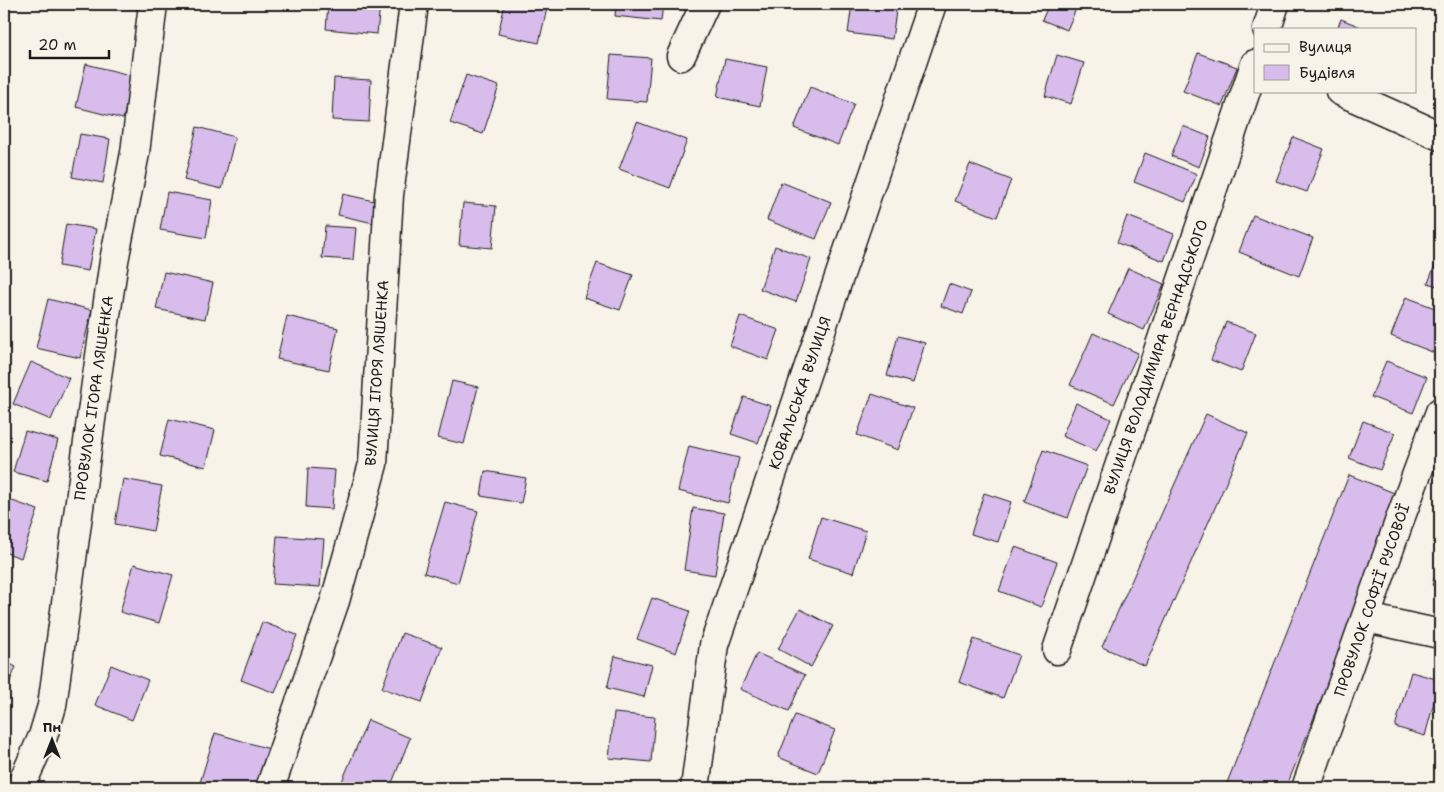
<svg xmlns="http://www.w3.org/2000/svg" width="1444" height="792" viewBox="0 0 1444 792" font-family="'Shantell Sans',sans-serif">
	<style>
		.building { fill: #d8bdec; stroke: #1c1c1c }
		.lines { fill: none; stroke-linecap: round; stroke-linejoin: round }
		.street-casing { stroke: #1c1c1c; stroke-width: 31 }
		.street { stroke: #f7f3e8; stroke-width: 28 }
		.labels { text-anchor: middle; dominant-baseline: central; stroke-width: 4.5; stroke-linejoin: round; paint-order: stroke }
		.street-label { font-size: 15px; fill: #1c1c1c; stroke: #f7f3e8 }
	</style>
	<rect width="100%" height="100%" fill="#f7f3e8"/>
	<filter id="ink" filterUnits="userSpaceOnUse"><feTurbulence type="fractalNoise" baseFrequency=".02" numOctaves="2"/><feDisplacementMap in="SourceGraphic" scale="10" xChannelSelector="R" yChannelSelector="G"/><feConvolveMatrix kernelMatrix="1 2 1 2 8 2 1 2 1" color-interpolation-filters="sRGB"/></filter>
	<g filter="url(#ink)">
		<!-- building -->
		<path class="building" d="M96 4H138L137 9 95 5Z
			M328 4H380L377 34 326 29Z
			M505 4H548L539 43 498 34Z
			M616 4H663L661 21 615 16Z
			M852 4H897L892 39 848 33Z
			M1049 4H1078L1067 30 1042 20Z
			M1341 19 1366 29H1337Z
			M1198 53 1237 67 1222 106 1183 91Z
			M611 55 651 58 647 102 607 99Z
			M1057 55 1084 63 1071 104 1045 96Z
			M725 59 767 67 760 106 717 97Z
			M86 64 134 76 123 119 76 107Z
			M466 75 499 86 483 134 450 123Z
			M334 78 371 80 369 122 332 120Z
			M810 87 854 104 838 145 794 128Z
			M637 122 687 140 670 188 619 169Z
			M1183 126 1210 137 1199 167 1171 156Z
			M197 127 235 137 222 189 184 180Z
			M80 134 110 139 103 183 72 177Z
			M1293 137 1324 149 1307 192 1276 181Z
			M1145 153 1197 174 1185 202 1134 182Z
			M970 164 1011 180 997 217 955 201Z
			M781 182 831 202 816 239 767 220Z
			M167 192 212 200 206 238 160 230Z
			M343 194 383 203 378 224 338 215Z
			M463 203 496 206 492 248 459 245Z
			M1253 215 1313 238 1299 276 1239 252Z
			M1127 216 1174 234 1164 261 1117 243Z
			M66 224 96 229 88 271 59 266Z
			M325 226 356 228 353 260 322 258Z
			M775 246 811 259 796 302 760 289Z
			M1440 252V287L1428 283Z
			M597 263 633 275 620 310 584 298Z
			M1128 268 1164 284 1144 330 1108 314Z
			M164 272 213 283 205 319 156 309Z
			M949 284 971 292 963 314 941 306Z
			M1406 297 1440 310V355L1391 336Z
			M48 299 92 310 80 358 36 348Z
			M287 316 338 328 329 370 277 359Z
			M740 316 779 330 768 360 730 346Z
			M1226 322 1256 333 1241 372 1211 360Z
			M1093 333 1138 353 1114 404 1070 385Z
			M898 336 925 343 913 383 887 376Z
			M1386 361 1427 377 1413 413 1371 397Z
			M31 362 69 378 51 420 13 404Z
			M452 381 478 387 464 444 438 438Z
			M872 394 913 408 898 450 857 435Z
			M744 397 771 406 758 443 731 434Z
			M1076 403 1111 419 1096 451 1062 436Z
			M1206 414 1248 433 1145 666 1102 647Z
			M169 419 215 430 206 467 160 456Z
			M1363 421 1395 433 1380 470 1349 458Z
			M25 431 58 440 47 481 13 472Z
			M689 446 739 458 728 503 678 491Z
			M1043 450 1087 466 1068 518 1024 502Z
			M308 468 335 470 332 509 306 507Z
			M485 471 526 478 521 503 481 496Z
			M1349 475 1402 496 1286 788H1225Z
			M123 479 162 486 153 531 115 524Z
			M984 493 1011 502 998 542 971 534Z
			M4 498 38 510 21 558 4 552Z
			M445 502 478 511 458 583 424 573Z
			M693 508 724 513 715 575 684 570Z
			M821 517 866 531 853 573 808 559Z
			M277 536 324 539 320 587 273 584Z
			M1015 547 1057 562 1041 607 999 591Z
			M1440 563V588L1432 585Z
			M134 564 173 575 159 623 120 612Z
			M652 598 690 611 676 653 637 639Z
			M800 609 833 626 811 667 778 649Z
			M262 622 297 635 275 693 241 680Z
			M402 633 442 647 422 702 382 688Z
			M974 639 1019 655 1003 698 959 682Z
			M757 653 805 675 789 711 740 689Z
			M615 656 652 665 644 697 607 688Z
			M4 661 16 667 4 695Z
			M111 665 148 680 132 720 95 705Z
			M1411 672 1440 680 1425 736 1395 727Z
			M614 713 655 717 651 762 609 758Z
			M795 715 835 730 818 773 778 757Z
			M368 720 410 738 390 788H346L340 786Z
			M215 733 273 750 261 788H206L199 786Z"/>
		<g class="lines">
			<defs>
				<path id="street" d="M1267 29 1275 4
					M681 56 705 4
					M1340 91 1440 136
					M1367 618 1440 634
					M1057 650 1255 64
					M20 788 43 736 52 706 96 383 114 261 135 153 153 4
					M270 788 335 601 373 464 389 195 414 4
					M695 788 714 645 932 4
					M1306 788 1400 519 1440 412"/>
			</defs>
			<!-- street casing -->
			<use href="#street" class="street-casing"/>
			<!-- street -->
			<use href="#street" class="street"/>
		</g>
	</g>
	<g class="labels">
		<!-- street labels -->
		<g class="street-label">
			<text transform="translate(1156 357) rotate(-71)">ВУЛИЦЯ ВОЛОДИМИРА ВЕРНАДСЬКОГО</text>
			<text transform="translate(377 373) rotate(-86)">ВУЛИЦЯ ІГОРЯ ЛЯШЕНКА</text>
			<text transform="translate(800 393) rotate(-71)">КОВАЛЬСЬКА ВУЛИЦЯ</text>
			<text transform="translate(94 398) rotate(-82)">ПРОВУЛОК ІГОРА ЛЯШЕНКА</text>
			<text transform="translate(1372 600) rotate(-71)">ПРОВУЛОК СОФІЇ РУСОВОЇ</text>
		</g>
	</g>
	<!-- margin -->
	<rect width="1444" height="792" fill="none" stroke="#f7f3e8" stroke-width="20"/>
	<rect x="10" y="10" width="1424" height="772" fill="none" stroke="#1c1c1c" stroke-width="2" filter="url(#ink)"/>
	<!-- legend -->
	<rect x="1254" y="28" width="162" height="65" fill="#f7f3e8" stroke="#9f9d96"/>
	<rect x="1264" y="44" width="25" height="8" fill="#f7f3e8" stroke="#9f9d96"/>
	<text x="1299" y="52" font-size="15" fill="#1c1c1c">Вулиця</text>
	<rect x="1264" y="65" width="25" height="15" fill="#d8bdec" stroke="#9f9d96"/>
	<text x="1299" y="78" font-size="15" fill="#1c1c1c">Будівля</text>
	<!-- north arrow -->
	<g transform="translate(52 740)" stroke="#f7f3e8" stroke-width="4" paint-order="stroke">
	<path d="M0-4L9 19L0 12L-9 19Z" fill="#1c1c1c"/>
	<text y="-8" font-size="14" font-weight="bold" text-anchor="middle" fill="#1c1c1c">Пн</text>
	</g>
	<!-- scale -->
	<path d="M30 50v8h79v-8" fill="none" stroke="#1c1c1c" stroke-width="2.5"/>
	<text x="38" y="50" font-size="15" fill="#1c1c1c" stroke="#f7f3e8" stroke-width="4" paint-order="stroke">20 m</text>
</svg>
